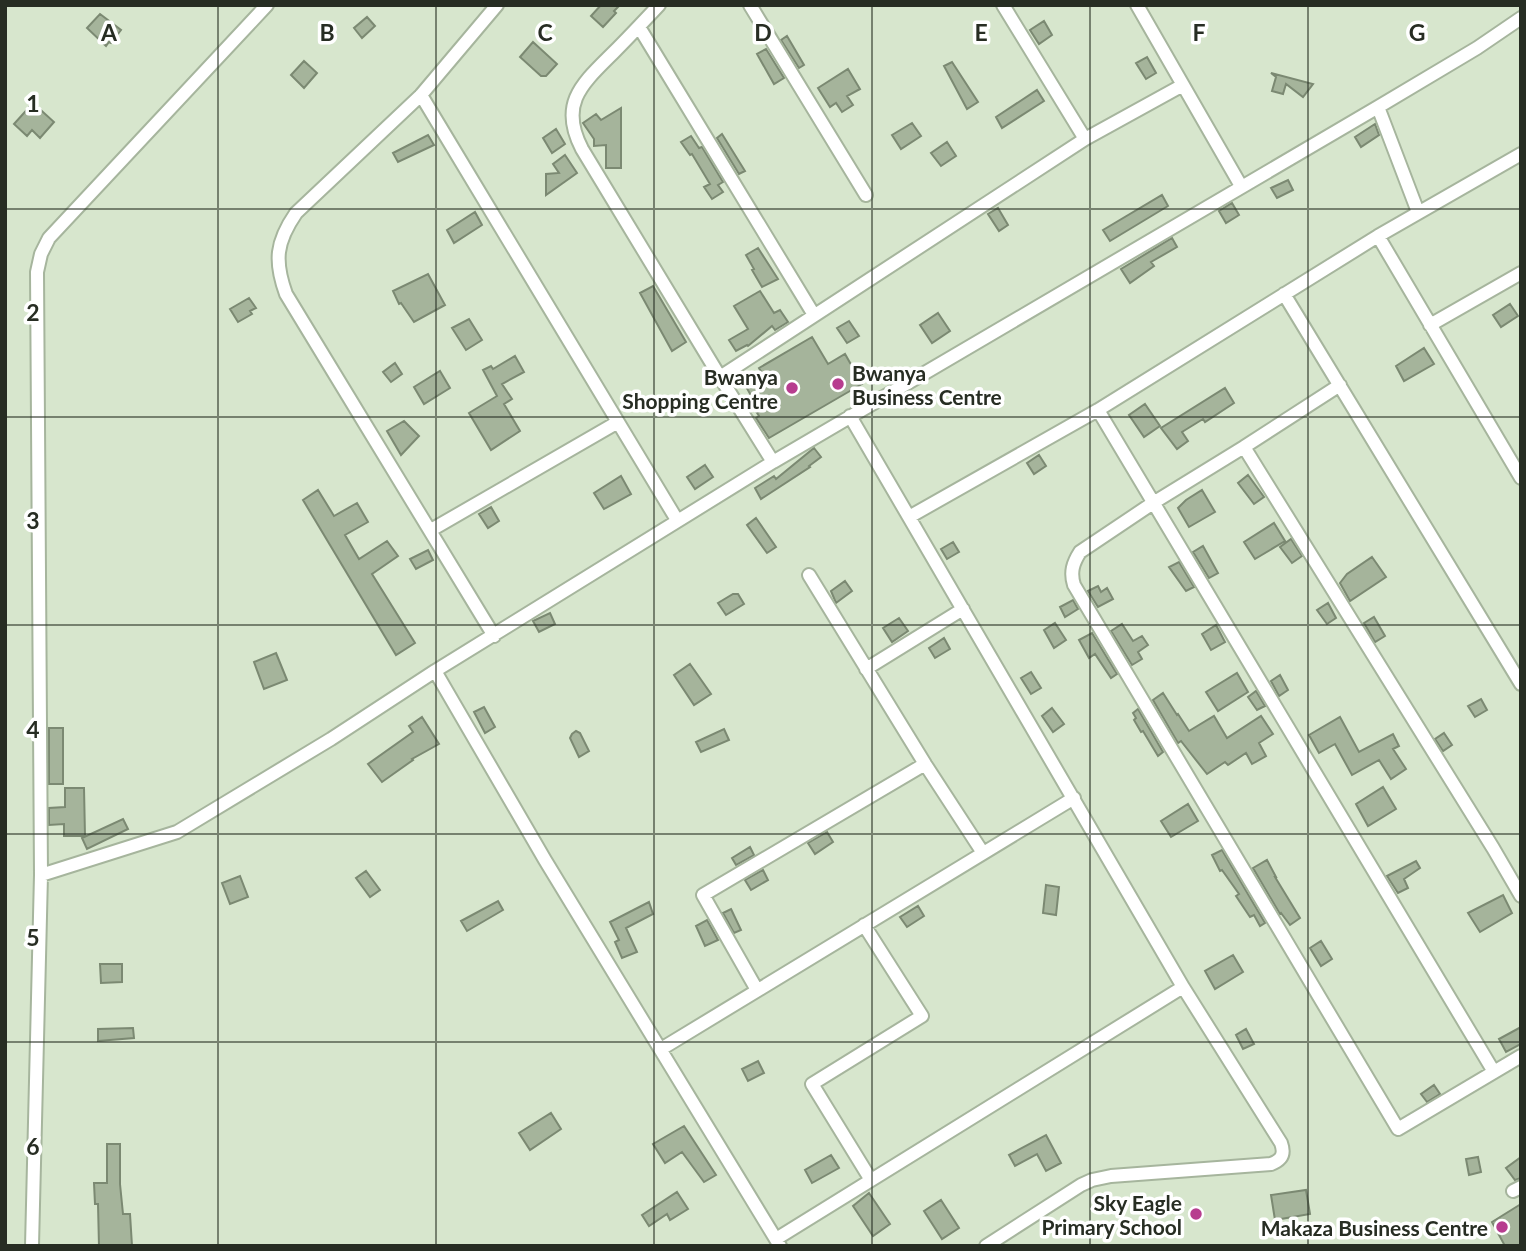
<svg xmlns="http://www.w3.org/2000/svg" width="1526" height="1251" viewBox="0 0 1526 1251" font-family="Lato,sans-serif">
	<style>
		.building { fill: #a5b49b; stroke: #7b8972; stroke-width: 2 }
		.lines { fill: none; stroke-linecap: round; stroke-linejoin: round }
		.street-casing { stroke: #a6b59d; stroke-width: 16 }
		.street { stroke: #fff; stroke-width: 12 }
		.grid { fill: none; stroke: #272d23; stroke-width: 2; stroke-opacity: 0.55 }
		.poi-dot { fill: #b73d8f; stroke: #fff; stroke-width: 2.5 }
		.labels { text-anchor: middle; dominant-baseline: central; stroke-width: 7; stroke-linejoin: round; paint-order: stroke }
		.poi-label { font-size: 21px; font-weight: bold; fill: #272d23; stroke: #fff; text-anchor: end }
		.grid-label { font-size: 23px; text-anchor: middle; font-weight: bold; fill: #272d23; stroke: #fff; stroke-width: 7; stroke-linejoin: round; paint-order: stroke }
	</style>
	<rect width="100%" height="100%" fill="#d7e6cd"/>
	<!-- building -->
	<path class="building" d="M601 5H620L614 11 616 13 603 27 591 16Z
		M100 14 121 30 111 43 109 42 106 46 87 28Z
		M367 17 375 26 362 38 354 28Z
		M1044 21 1052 35 1039 44 1030 30Z
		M787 36 804 65 799 68 781 40Z
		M533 42 557 64 546 76H541L520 57Z
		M766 49 784 78 774 84 757 54Z
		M1147 57 1156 73 1146 79 1136 63Z
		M304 61 317 73 304 88 291 75Z
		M952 62 978 102 967 109 944 66Z
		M848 69 860 89 847 96 853 105 842 112 836 103 830 107 818 88Z
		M1271 73 1313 84 1303 97 1286 84 1283 94 1272 91 1276 77Z
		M1037 90 1044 101 1002 128 996 117Z
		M33 103 54 122 40 138 32 130 27 136 14 124Z
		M621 108V168H606V145L594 146V139L583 123 596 114 601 120Z
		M912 123 921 136 901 149 892 135Z
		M1375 124 1379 135 1361 147 1355 137Z
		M556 129 565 144 552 153 543 138Z
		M722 134 745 171 739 174 717 138Z
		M428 135 434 145 398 162 393 153Z
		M691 136 699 148 702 147 723 182 718 185 723 192 712 199 704 187 710 184 692 154 690 155 681 142Z
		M947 142 956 156 941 166 931 153Z
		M565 155 577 173 546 195V174L559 173 553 164Z
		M1288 180 1293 190 1277 198 1271 188Z
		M1162 195 1168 206 1110 241 1103 230Z
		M1232 203 1239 215 1226 223 1219 211Z
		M998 208 1008 225 999 231 988 214Z
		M475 212 482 225 454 243 447 230Z
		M1172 238 1177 247 1151 262 1154 266 1130 283 1121 269Z
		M758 248 778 279 762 287 752 270 754 269 746 255Z
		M428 274 445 305 414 322 401 303 399 304 393 291Z
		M653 286 686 342 672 351 640 293Z
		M760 291 774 313 780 310 788 322 775 330 772 326 748 346 747 345 736 351 729 340 748 329 734 306Z
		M249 298 256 308 250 311 252 314 238 322 230 309Z
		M1510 304 1518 316 1501 327 1493 315Z
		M938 313 950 331 932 343 920 325Z
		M469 319 482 340 466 350 452 328Z
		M849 321 859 336 847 343 837 328Z
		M812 337 828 364 845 354 862 384 769 438 756 418 759 416 754 408 757 406 745 385 763 375 759 368Z
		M1424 348 1434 364 1404 381 1396 366Z
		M515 356 524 372 502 384 512 399 504 404 520 431 491 450 469 413 497 396 483 370 491 366 493 369Z
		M395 363 402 374 391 382 383 372Z
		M440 371 450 388 424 404 414 387Z
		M1225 388 1234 403 1205 422 1203 419 1182 432 1188 441 1177 449 1161 428Z
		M1145 404 1160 426 1144 437 1129 415Z
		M404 421 419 436 401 455 387 431Z
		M814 448 821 457 809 466 810 467 761 499 755 488 774 476 776 479Z
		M1039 455 1046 466 1034 474 1027 463Z
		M705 465 713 477 695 489 687 477Z
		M1248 475 1264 497 1254 504 1238 483Z
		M621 476 631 494 604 509 594 493Z
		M318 490 334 516 357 503 368 522 345 535 359 559 387 541 398 556 372 574 415 643 396 655 303 500Z
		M1202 490 1215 512 1189 527 1178 508 1186 500Z
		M491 507 499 521 488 528 479 514Z
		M756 518 776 547 767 553 747 525Z
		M1274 523 1285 541 1255 559 1244 542Z
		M1291 539 1302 556 1292 563 1280 547Z
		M953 542 959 552 947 559 941 549Z
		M1203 546 1218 573 1209 578 1193 552Z
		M428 550 433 560 416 569 410 559Z
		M1372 557 1386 577 1350 601 1340 583 1347 574Z
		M1179 562 1194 587 1186 591 1169 567Z
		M845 581 852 591 836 603 831 591Z
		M1098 586 1101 592 1107 588 1113 599 1098 607 1088 591Z
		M733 594H738L744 604 726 615 718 603Z
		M1073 600 1078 609 1065 617 1060 607Z
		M1328 603 1336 618 1327 624 1317 610Z
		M550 613 555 624 539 632 533 621Z
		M1374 617 1385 636 1375 642 1364 623Z
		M899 618 908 631 892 642 883 628Z
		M1055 623 1066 640 1054 648 1044 630Z
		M1122 624 1133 641 1142 636 1148 645 1138 652 1142 659 1132 665 1111 631Z
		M1216 625 1225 642 1211 650 1202 634Z
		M1092 633 1117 674 1111 678 1095 654 1089 658 1079 640Z
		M944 638 950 649 935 658 929 648Z
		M276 653 287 680 264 689 254 662Z
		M690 664 711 694 694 705 674 675Z
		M1031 672 1041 688 1031 694 1021 678Z
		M1237 673 1248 692 1218 711 1206 692Z
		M1280 675 1288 690 1279 696 1271 681Z
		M1256 691 1265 706 1257 710 1248 697Z
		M1163 693 1177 715 1178 714 1189 731 1214 716 1227 738 1261 716 1273 734 1259 743 1266 756 1252 764 1246 753 1228 765 1225 762 1207 774 1181 741 1178 743 1153 700Z
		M1481 699 1487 710 1475 717 1468 706Z
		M484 707 495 727 485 733 474 712Z
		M1052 708 1064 724 1053 732 1042 716Z
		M1138 709 1163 752 1158 756 1143 731 1141 732 1134 720 1136 718 1133 713Z
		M422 717 439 744 412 759 413 760 382 782 368 764 413 732 409 726Z
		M1340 717 1359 752 1393 734 1399 746 1393 749 1406 769 1391 779 1379 760 1352 775 1335 744 1319 753 1309 735Z
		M49 728H63V784H49Z
		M724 729 729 740 701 752 696 742Z
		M576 731 580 733 589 751 579 757 570 738 572 734Z
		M1444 733 1452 745 1443 751 1435 739Z
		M1383 787 1396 809 1368 826 1356 804Z
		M65 788H84L85 836H64V824L49 825V808L65 807Z
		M1188 804 1198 821 1171 837 1161 821Z
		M123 819 128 829 87 849 82 838Z
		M827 832 833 842 815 854 808 843Z
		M750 847 754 855 736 865 732 858Z
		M1222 850 1265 923 1260 926 1254 915 1250 917 1236 896 1239 894 1222 870 1220 871 1212 855Z
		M1267 860 1276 877H1275L1300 918 1290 925 1281 913 1280 914 1253 868Z
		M1416 861 1420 868 1404 879 1408 888 1398 893 1387 876Z
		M763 870 768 880 751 890 745 880Z
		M366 871 380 890 370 897 356 878Z
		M240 876 248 897 230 904 222 883Z
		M1046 885 1059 887 1056 915 1043 913Z
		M1503 895 1512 913 1480 932 1468 913Z
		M498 901 503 910 467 931 461 921Z
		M649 902 653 914 626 928 637 952 622 958 615 942 619 940 610 922Z
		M918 906 924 916 907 927 900 917Z
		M731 909 741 930 734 933 723 913Z
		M707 920 718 940 705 946 696 926Z
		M1321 941 1332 959 1321 966 1310 948Z
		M1233 955 1243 972 1215 989 1205 971Z
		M100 964H122V982L101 983Z
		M1521 1027V1044L1506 1052 1499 1039Z
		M133 1028 134 1038 98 1041V1029Z
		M1246 1029 1254 1044 1243 1049 1236 1035Z
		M758 1061 764 1073 748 1081 742 1069Z
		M1434 1085 1440 1094 1427 1102 1421 1094Z
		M551 1113 561 1129 530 1150 519 1133Z
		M684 1126 716 1175 704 1182 682 1152 665 1163 653 1144Z
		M1046 1135 1061 1163 1046 1171 1037 1154 1015 1166 1009 1155Z
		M107 1144H120V1184L123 1214H130L132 1246H99L98 1204H95L94 1183H107Z
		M831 1155 839 1168 812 1183 805 1170Z
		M1478 1157 1481 1172 1469 1175 1466 1159Z
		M1521 1157V1178L1515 1180 1506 1168Z
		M1306 1190 1310 1214 1275 1220 1271 1195Z
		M677 1192 688 1209 670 1220 667 1214 649 1226 642 1215Z
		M869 1193 890 1224 873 1236 853 1206Z
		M941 1200 959 1228 942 1239 924 1211Z
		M1521 1204V1246H1505L1492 1222Z"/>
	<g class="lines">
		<defs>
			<path id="street" d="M659 5C644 21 629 37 614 52 583 83 558 103 582 149L720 377 773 462
				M750 5 866 195
				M1003 5 1085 139
				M1137 5 1241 186
				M639 27 814 315
				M421 95 677 520
				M1378 107 1418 212
				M1378 236 1521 478
				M1284 294 1521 684
				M1430 325 1521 273
				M720 377 1085 139 1183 85
				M1340 385 1244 447 1493 848 1521 896
				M1098 410 1494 1072
				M850 416 1183 987 1281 1143C1285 1154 1282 1160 1271 1164L1111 1176 1092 1180 1081 1185 986 1246
				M1244 447 1153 503 1080 552C1073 563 1070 572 1074 585L1398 1129 1521 1056
				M909 517 1098 410 1378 236 1521 154
				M431 530 618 422
				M809 575 925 764
				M494 636 286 294C274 261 276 242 296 213L421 95 497 5
				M866 669 963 609
				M435 671 545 860 780 1246
				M41 875 177 832 331 739 435 671 773 462 1378 107 1477 48 1521 18
				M864 925 922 1016 812 1084 871 1180
				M757 990 703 895 925 764 983 853
				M661 1049 1074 798
				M1513 1191 1521 1187
				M776 1239 1183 987
				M32 1246 41 875 37 272 41 254 49 238 267 5"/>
		</defs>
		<!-- street casing -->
		<use href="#street" class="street-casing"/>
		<!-- street -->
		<use href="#street" class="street"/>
	</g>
	<!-- grid -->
	<path class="grid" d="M218 5V1246M436 5V1246M654 5V1246M872 5V1246M1090 5V1246M1308 5V1246M5 209H1521M5 417H1521M5 625H1521M5 834H1521M5 1042H1521"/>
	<!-- markers -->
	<g class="poi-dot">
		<circle cx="838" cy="384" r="7"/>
		<circle cx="792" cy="388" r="7"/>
		<circle cx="1196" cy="1214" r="7"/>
		<circle cx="1502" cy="1227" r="7"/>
	</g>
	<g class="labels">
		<!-- poi labels -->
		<g class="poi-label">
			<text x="852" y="372" text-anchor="start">Bwanya<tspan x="852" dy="24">Business Centre</tspan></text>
			<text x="778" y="376">Bwanya<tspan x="778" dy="24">Shopping Centre</tspan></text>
			<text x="1182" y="1202">Sky Eagle<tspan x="1182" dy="24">Primary School</tspan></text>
			<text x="1488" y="1227">Makaza Business Centre</text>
		</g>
	</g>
	<g class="grid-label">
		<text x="109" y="41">A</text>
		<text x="327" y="41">B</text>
		<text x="545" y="41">C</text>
		<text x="763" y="41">D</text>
		<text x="981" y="41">E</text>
		<text x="1199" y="41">F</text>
		<text x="1417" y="41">G</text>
		<text x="33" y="112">1</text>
		<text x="33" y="321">2</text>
		<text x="33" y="529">3</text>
		<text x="33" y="738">4</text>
		<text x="33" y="946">5</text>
		<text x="33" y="1155">6</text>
	</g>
	<!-- border -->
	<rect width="1526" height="1251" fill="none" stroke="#272d23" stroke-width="14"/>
</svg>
